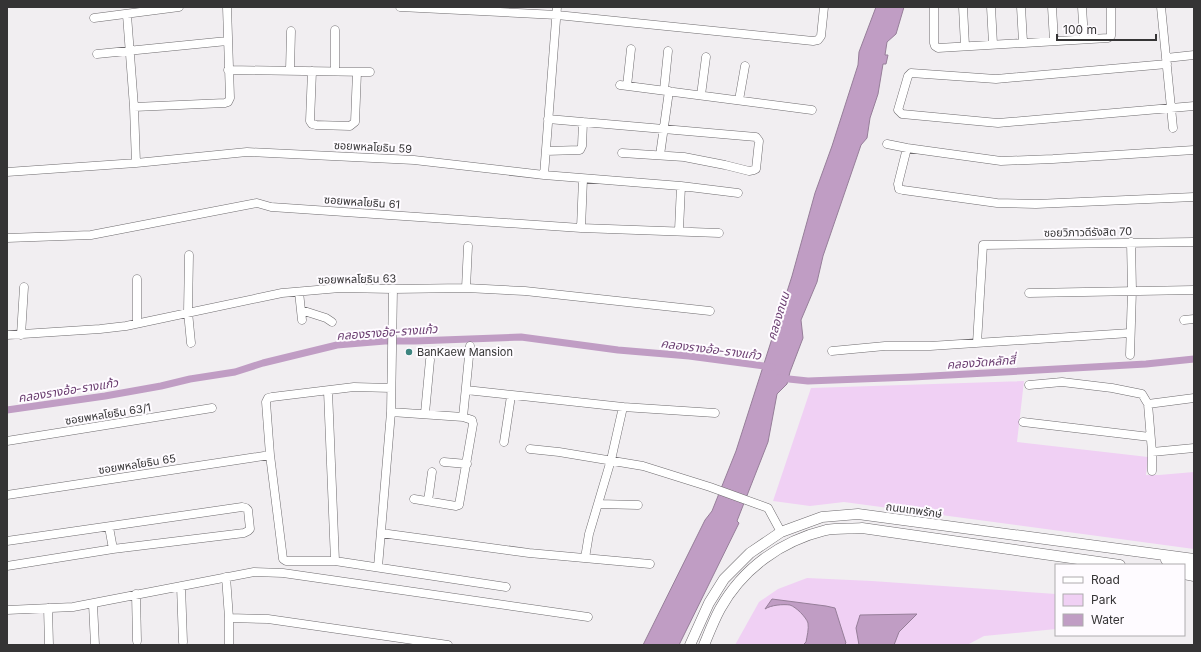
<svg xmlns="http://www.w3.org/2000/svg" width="1201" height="652" viewBox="0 0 1201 652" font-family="Inter,'Noto Sans Thai',sans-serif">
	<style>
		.green { fill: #f0d0f4 }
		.water { fill: #c09dc4; stroke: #967e99 }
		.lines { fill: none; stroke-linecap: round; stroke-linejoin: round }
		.canal { stroke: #c09dc4; stroke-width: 7 }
		.minor-casing { stroke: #6e6b6e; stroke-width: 9 }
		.major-casing { stroke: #6e6b6e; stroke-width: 11 }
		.minor { stroke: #fff; stroke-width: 8 }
		.major { stroke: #fff; stroke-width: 10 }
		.poi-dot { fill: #3e8580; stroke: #fefbff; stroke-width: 1.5 }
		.labels { text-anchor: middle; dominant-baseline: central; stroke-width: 4; stroke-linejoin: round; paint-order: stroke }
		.street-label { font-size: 11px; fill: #353435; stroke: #fefbff }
		.poi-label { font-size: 11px; fill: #353435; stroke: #fefbff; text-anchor: start }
		.water-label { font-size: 12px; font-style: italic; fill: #6a3d70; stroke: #fefbff }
	</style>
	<rect width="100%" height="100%" fill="#f1eef1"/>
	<!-- green -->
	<path class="green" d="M1024 381 1017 442 1148 457 1146 475H1159L1194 472V549L844 502 810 506 773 501 811 388Z
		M807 578 872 581 1056 594V629L984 636 967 645H735L759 602 778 589Z"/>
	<!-- water -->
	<path class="water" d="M876 7H904L896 34 887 42 885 55H888L886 64H883L878 94 870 118 867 138 861 145 823 256 817 282 801 320 803 338 790 372 787 384 777 394 768 442 737 521 739 523 679 645H643L705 520 712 511 736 451 792 276 815 193 832 146 858 65 859 52Z
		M772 599 826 606 835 608 846 643 844 645H803L806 642C807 636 809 629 808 623 806 617 796 607 790 605 783 604 771 605 765 609Z
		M917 614 899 632 894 645H859L856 628 860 615Z"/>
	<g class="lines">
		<!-- canal -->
		<path class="canal" d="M779 378 808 381 913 377 1146 364 1194 359
			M7 410 105 396 161 386 190 379 235 372 263 363 337 345 385 341H415L521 337 618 350 689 356 772 367"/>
		<defs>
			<path id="minor" d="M400 7 557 15 813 41 818 40 821 36 824 7
				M934 7V43L935 46 938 48 1108 38 1111 36V7
				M963 7 965 46
				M991 7 993 44
				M1021 7 1023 42
				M1052 7 1054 41
				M1082 7 1084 39
				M1161 7 1173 128
				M127 15 134 107 136 163
				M94 18 179 7
				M335 30V71
				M97 54 227 41
				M1166 58 1194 55
				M1167 64 996 79 911 73 908 76 898 110 902 114 998 123 1194 106
				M228 70 370 72
				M290 70 291 31
				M312 71 310 121 312 124 316 125 350 126 355 122 357 72
				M620 85 812 110
				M627 86 631 49
				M664 90 668 51
				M701 95 706 57
				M739 100 745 66
				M134 107 225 103 228 102 230 98 227 7
				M548 119 756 137 759 141 756 169 754 170 749 171 725 165 684 157 622 153
				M887 144 907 148 1001 161 1053 159 1194 150
				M907 148 898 184 899 189 903 190 997 203 1036 204 1194 197
				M546 151 580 150 582 146 583 122
				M660 155 669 91
				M7 172 136 163 247 152 414 160 544 175 681 186 738 193
				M544 175 557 7
				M581 228 583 179
				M679 230 681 186
				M7 238 91 235 257 203 271 207 581 228 719 233
				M189 255 188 312 191 343
				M137 279V323
				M466 288 468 246
				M299 292 302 320
				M1029 293 1194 290
				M301 310 326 318 332 322
				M1184 320 1194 319
				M7 335 100 329 126 326 282 293 340 288 393 289 466 288 525 291 710 311
				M21 335 24 287
				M977 343 983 245 1194 242
				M832 351 885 346H930L1130 333
				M1130 355 1132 290 1131 242
				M1029 385 1062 382 1112 388 1142 394 1148 404 1152 452V471
				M391 388 354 387 272 397 268 398 266 402 270 455 283 559 286 561H335L506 587
				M466 390 623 407 715 413
				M328 391 335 561
				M1148 404 1194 398
				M391 412 463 417 472 420 473 424 459 505 456 506 414 499
				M425 413 430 360
				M463 417 470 346
				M1023 422 1150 437
				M7 441 212 408
				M504 442 511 396
				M530 449 559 452 643 466 710 487 768 508 781 532
				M1152 452 1194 448
				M444 462 467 464
				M7 495 270 455
				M428 501 432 472
				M598 504 638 505
				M109 527 113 549
				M381 533 529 553 650 564
				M7 541 242 507 246 508 248 510 250 529 248 531 244 533 113 549 7 566
				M585 558 589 534 611 460 623 407
				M378 567 391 412 393 289
				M226 577 229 618V645
				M181 586 183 642
				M136 594 137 641
				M93 604 95 645
				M48 608 49 645
				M7 610 73 607 254 572 283 573 588 617
				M229 618 268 619 448 645"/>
			<path id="major" d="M1166 560 1178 564 1194 567
				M1184 574 1194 576
				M690 645 709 603 724 579 750 553 781 532 822 517 858 514 1194 559
				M704 645C709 633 714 620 720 609 743 568 781 541 826 530 837 528 851 529 862 528L1120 565"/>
		</defs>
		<!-- minor casing -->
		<use href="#minor" class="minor-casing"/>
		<!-- major casing -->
		<use href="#major" class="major-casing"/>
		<!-- minor -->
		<use href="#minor" class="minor"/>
		<!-- major -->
		<use href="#major" class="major"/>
	</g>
	<!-- markers -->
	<circle class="poi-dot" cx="409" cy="352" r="4"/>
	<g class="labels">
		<!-- street labels -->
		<g class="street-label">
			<text transform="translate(373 147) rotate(3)">ซอยพหลโยธิน 59</text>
			<text transform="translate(362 202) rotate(4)">ซอยพหลโยธิน 61</text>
			<text transform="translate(1088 232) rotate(-1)">ซอยวิภาวดีรังสิต 70</text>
			<text transform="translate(357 279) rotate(-1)">ซอยพหลโยธิน 63</text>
			<text transform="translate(108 414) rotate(-9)">ซอยพหลโยธิน 63/1</text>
			<text transform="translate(137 464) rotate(-9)">ซอยพหลโยธิน 65</text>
			<text transform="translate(914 510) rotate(8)">ถนนเทพรักษ์</text>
		</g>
		<!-- poi labels -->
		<g class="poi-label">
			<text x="417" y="352">BanKaew Mansion</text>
		</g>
		<!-- water labels -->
		<g class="water-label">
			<text transform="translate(778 316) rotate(-73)">คลองถนน</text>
			<text transform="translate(387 332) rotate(-4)">คลองรางอ้อ-รางแก้ว</text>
			<text transform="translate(711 349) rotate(7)">คลองรางอ้อ-รางแก้ว</text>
			<text transform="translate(981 362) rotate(-4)">คลองวัดหลักสี่</text>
			<text transform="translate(68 390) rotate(-9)">คลองรางอ้อ-รางแก้ว</text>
		</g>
	</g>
	<!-- border -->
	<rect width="1201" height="652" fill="none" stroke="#353435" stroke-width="16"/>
	<!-- legend -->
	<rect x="1055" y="564" width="130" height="72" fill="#fefbff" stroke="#aeabae"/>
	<rect x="1063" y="577" width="20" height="6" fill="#ffffff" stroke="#aeabae"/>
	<text x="1091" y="584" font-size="12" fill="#353435">Road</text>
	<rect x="1063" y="594" width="20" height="12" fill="#f0d0f4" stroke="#aeabae"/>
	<text x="1091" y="604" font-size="12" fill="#353435">Park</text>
	<rect x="1063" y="614" width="20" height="12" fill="#c09dc4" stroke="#aeabae"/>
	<text x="1091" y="624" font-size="12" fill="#353435">Water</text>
	<!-- scale -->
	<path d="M1057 34v6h99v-6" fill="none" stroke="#353435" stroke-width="2"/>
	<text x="1063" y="34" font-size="12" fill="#353435" stroke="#fefbff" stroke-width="3" paint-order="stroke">100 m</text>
</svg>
